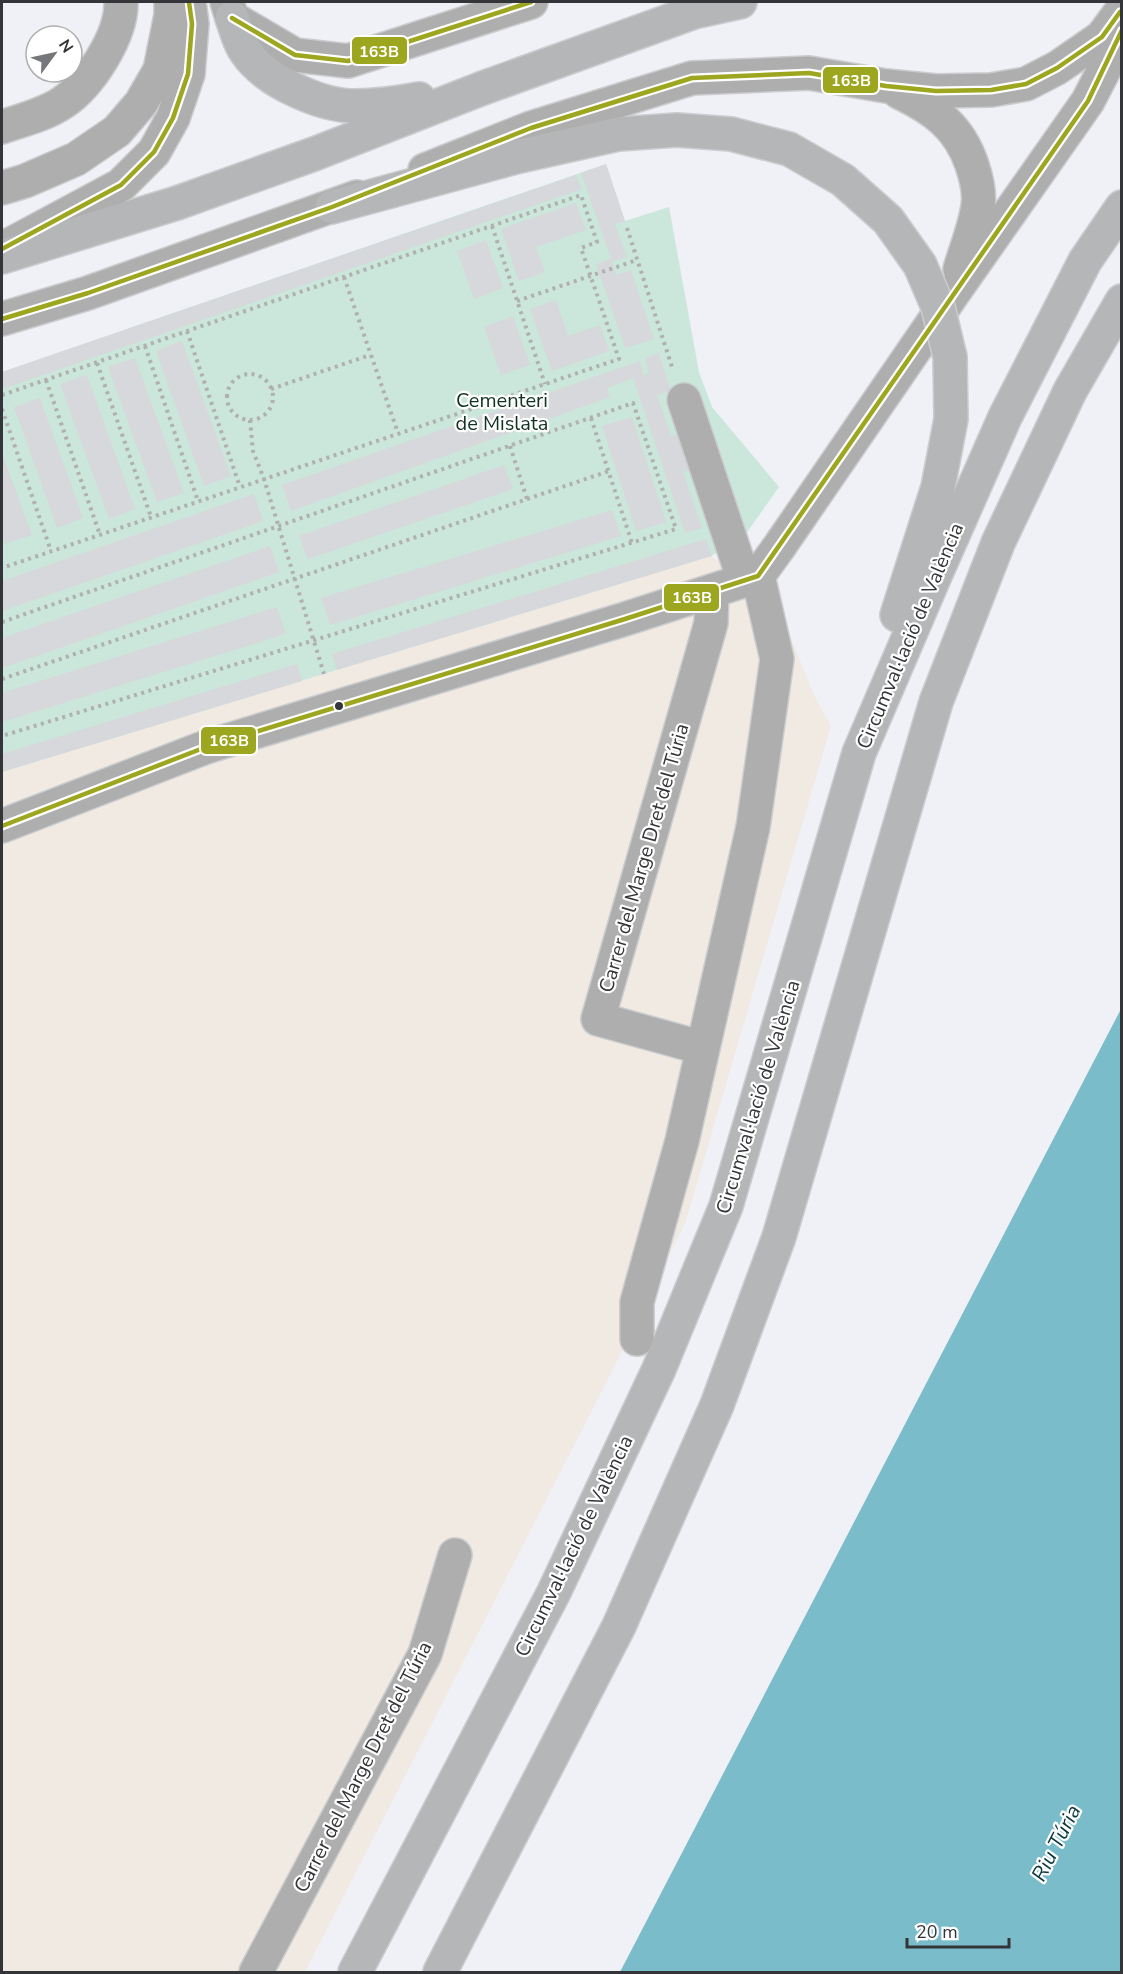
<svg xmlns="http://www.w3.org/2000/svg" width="1123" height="1974" viewBox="0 0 1123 1974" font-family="'Nunito Sans',sans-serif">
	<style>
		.industrial { fill: #f1eae2 }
		.green { fill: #cbe6da }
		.water { fill: #7abcc9 }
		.building { fill: #d7d8db }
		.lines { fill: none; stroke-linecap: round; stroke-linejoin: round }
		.minor-casing { stroke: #cbcccf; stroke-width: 36 }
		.highway-casing { stroke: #cbcccf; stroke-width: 36 }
		.path { stroke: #b0b0b1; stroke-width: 4; stroke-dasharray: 3 4.5; stroke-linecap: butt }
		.minor { stroke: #afaeae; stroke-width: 33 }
		.highway { stroke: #b5b6b7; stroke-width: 33 }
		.highway-bridge-casing { stroke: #cbcccf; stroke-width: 36; stroke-linecap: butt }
		.highway-bridge { stroke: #b5b6b7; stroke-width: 33 }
		.bus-1-casing { stroke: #fff; stroke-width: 9 }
		.bus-1 { stroke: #9da61f; stroke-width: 4.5 }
		.bus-dot { fill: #343538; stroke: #fff; stroke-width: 2 }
		.labels { text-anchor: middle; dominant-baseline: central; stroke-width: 4.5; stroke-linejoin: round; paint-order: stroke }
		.park-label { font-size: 20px; fill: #113324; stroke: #fff }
		.street-label { font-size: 20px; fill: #343538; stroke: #fff }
		.water-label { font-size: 21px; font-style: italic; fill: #0a383f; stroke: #fff }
		.line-badge { stroke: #fff; stroke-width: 2 }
		.badge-label { font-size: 16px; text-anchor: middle; font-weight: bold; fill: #fff }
	</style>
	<rect width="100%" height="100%" fill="#f0f1f6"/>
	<!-- industrial -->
	<path class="industrial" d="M712 556 784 621 814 695 831 726 686 1221 611 1373 305 1972H2V772Z"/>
	<!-- green -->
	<path class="green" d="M606 164 625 221 669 207 699 372 712 407 779 487 743 538 711 556 2 772V372Z"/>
	<!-- water -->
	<path class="water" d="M1121 1009V1972H620Z"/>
	<!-- building -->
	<path class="building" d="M606 164 625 221 615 224 627 257 612 262 616 275 631 270 654 339 625 348 596 264 611 259 581 173Z
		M576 175 582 189 2 389V372Z
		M576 203 586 230 536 247 545 272 519 281 501 229Z
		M486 240 503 288 474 299 457 251Z
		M556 300 568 336 600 325 609 351 552 371 530 309Z
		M513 316 530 365 501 375 484 327Z
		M182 341 231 476 204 486 156 351Z
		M659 353 671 391 657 395 671 436 686 431 698 467 683 472 702 528 685 533 633 378 607 388 610 397 291 511 282 485 640 361 644 375 649 373 645 358Z
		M135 358 184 493 157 502 108 367Z
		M87 375 135 509 109 519 60 384Z
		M40 398 83 518 57 528 14 407Z
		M632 417 666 522 636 531 602 426Z
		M2 453 32 535 5 544 2 536Z
		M504 465 513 489 308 559 299 536Z
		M254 494 263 521 2 611V581Z
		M612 510 621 536 330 625 321 598Z
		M706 539 712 556 337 670 332 654Z
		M270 546 279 572 2 668V638Z
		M277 607 286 634 2 722V693Z
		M297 664 302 681 2 772V754Z"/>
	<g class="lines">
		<defs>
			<path id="minor" d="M227 2 232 18 295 55 348 61 531 2
				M899 92C934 109 959 126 972 165 976 177 980 193 978 206 975 227 966 249 960 269
				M2 127C22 120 44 115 62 103 90 85 122 35 121 2
				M425 170 531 128 692 78 809 73 886 86 936 91 991 90 1026 84 1057 68 1102 37 1122 10
				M2 188 25 181 76 159 117 131 141 103 160 70 171 15V2
				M2 249 121 185 154 152 173 118 188 74 192 24 189 2
				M2 319 88 293 357 197
				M684 400 744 580
				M758 576 779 547 954 292 1088 101 1105 68 1122 29
				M2 826 206 747 625 619 758 576
				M703 1048 598 1019 711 623 712 591
				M637 1339V1302L682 1141 753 827 777 659 758 576
				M256 1972 425 1654 455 1555"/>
			<path id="highway" d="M232 18C236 29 239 43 246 52 265 81 321 106 355 106 376 106 398 103 419 99
				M332 207 516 157 619 134 677 130 731 134 789 149 843 180 888 220 920 265
				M2 257 177 203 314 154 483 88 694 12 740 2
				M897 615 938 487 951 419 950 357
				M355 1972 554 1592 659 1369 726 1206 859 753 934 578 1005 417 1085 261 1122 207
				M440 1972 619 1626 717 1405 779 1237 936 702 998 543 1070 391 1122 301"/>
		</defs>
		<!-- minor casing -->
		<use href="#minor" class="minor-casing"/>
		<!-- highway casing -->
		<use href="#highway" class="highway-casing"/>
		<!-- path -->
		<path class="path" d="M492 226 545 384
			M627 228 673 370
			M344 277 398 433
			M517 301 637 260
			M187 331 240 487
			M145 346 198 501
			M97 363 151 517
			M227 397a23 23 0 1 1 46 0a23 23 0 1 1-46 0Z
			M46 380 100 535
			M271 389 370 355
			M2 395 581 195 597 242 581 248 619 359 2 568
			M2 409 51 551
			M591 418 632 543
			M250 420 253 451 264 479 324 674
			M510 446 527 499
			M2 622 633 403 676 529 2 736
			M2 679 609 471"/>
		<!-- minor -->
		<use href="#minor" class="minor"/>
		<!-- highway -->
		<use href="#highway" class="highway"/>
		<defs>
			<path id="highway-bridge" d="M920 265 938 307 950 357"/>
		</defs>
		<!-- highway-bridge casing -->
		<use href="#highway-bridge" class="highway-bridge-casing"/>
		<!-- highway-bridge -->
		<use href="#highway-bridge" class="highway-bridge"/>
		<defs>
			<path id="bus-1" d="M232 18 295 55 348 61 531 2
				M2 249 121 185 154 152 173 118 188 74 192 24 189 2
				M2 319 88 293 332 207 531 128 692 78 809 73 886 86 936 91 991 90 1026 84 1057 68 1102 37 1120 12
				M2 826 206 747 625 619 758 576 1088 101 1122 30"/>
		</defs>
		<!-- bus-1 casing -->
		<use href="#bus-1" class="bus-1-casing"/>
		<!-- bus-1 -->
		<use href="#bus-1" class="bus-1"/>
	</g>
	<!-- markers -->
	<circle class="bus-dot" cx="339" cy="706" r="5"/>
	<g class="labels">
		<!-- park labels -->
		<g class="park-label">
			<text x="502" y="400">Cementeri<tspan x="502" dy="23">de Mislata</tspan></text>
		</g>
		<!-- street labels -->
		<g class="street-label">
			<text transform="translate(910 636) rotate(-67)">Circumval·lació de València</text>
			<text transform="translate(644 858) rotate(-74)">Carrer del Marge Dret del Túria</text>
			<text transform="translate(758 1097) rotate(-73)">Circumval·lació de València</text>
			<text transform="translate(574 1546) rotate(-64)">Circumval·lació de València</text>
			<text transform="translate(363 1767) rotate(-63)">Carrer del Marge Dret del Túria</text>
		</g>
		<!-- water labels -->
		<g class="water-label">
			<text transform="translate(1056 1843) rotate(-63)">Riu Túria</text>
		</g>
	</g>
	<g class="line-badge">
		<rect x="351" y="36" width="57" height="29" rx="6" fill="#9da61f"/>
		<rect x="822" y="66" width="57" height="28" rx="6" fill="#9da61f"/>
		<rect x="663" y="583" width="57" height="29" rx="6" fill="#9da61f"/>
		<rect x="200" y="726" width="57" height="29" rx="6" fill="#9da61f"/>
	</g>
	<g class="badge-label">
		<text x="379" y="57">163B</text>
		<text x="851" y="86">163B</text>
		<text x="692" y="603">163B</text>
		<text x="229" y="746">163B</text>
	</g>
	<!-- border -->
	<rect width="1123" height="1974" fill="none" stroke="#343538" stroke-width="6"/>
	<!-- north arrow -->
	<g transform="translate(54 54) rotate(57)"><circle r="28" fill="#ffffff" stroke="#aeaeaf" stroke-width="1.5"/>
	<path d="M0-4.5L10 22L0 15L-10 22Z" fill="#76777a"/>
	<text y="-9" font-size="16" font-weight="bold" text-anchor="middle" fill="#343538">N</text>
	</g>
	<!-- scale -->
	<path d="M907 1938v9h102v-9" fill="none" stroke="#343538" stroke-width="3"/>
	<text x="916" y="1938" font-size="18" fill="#343538" stroke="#ffffff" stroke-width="4.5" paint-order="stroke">20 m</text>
</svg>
